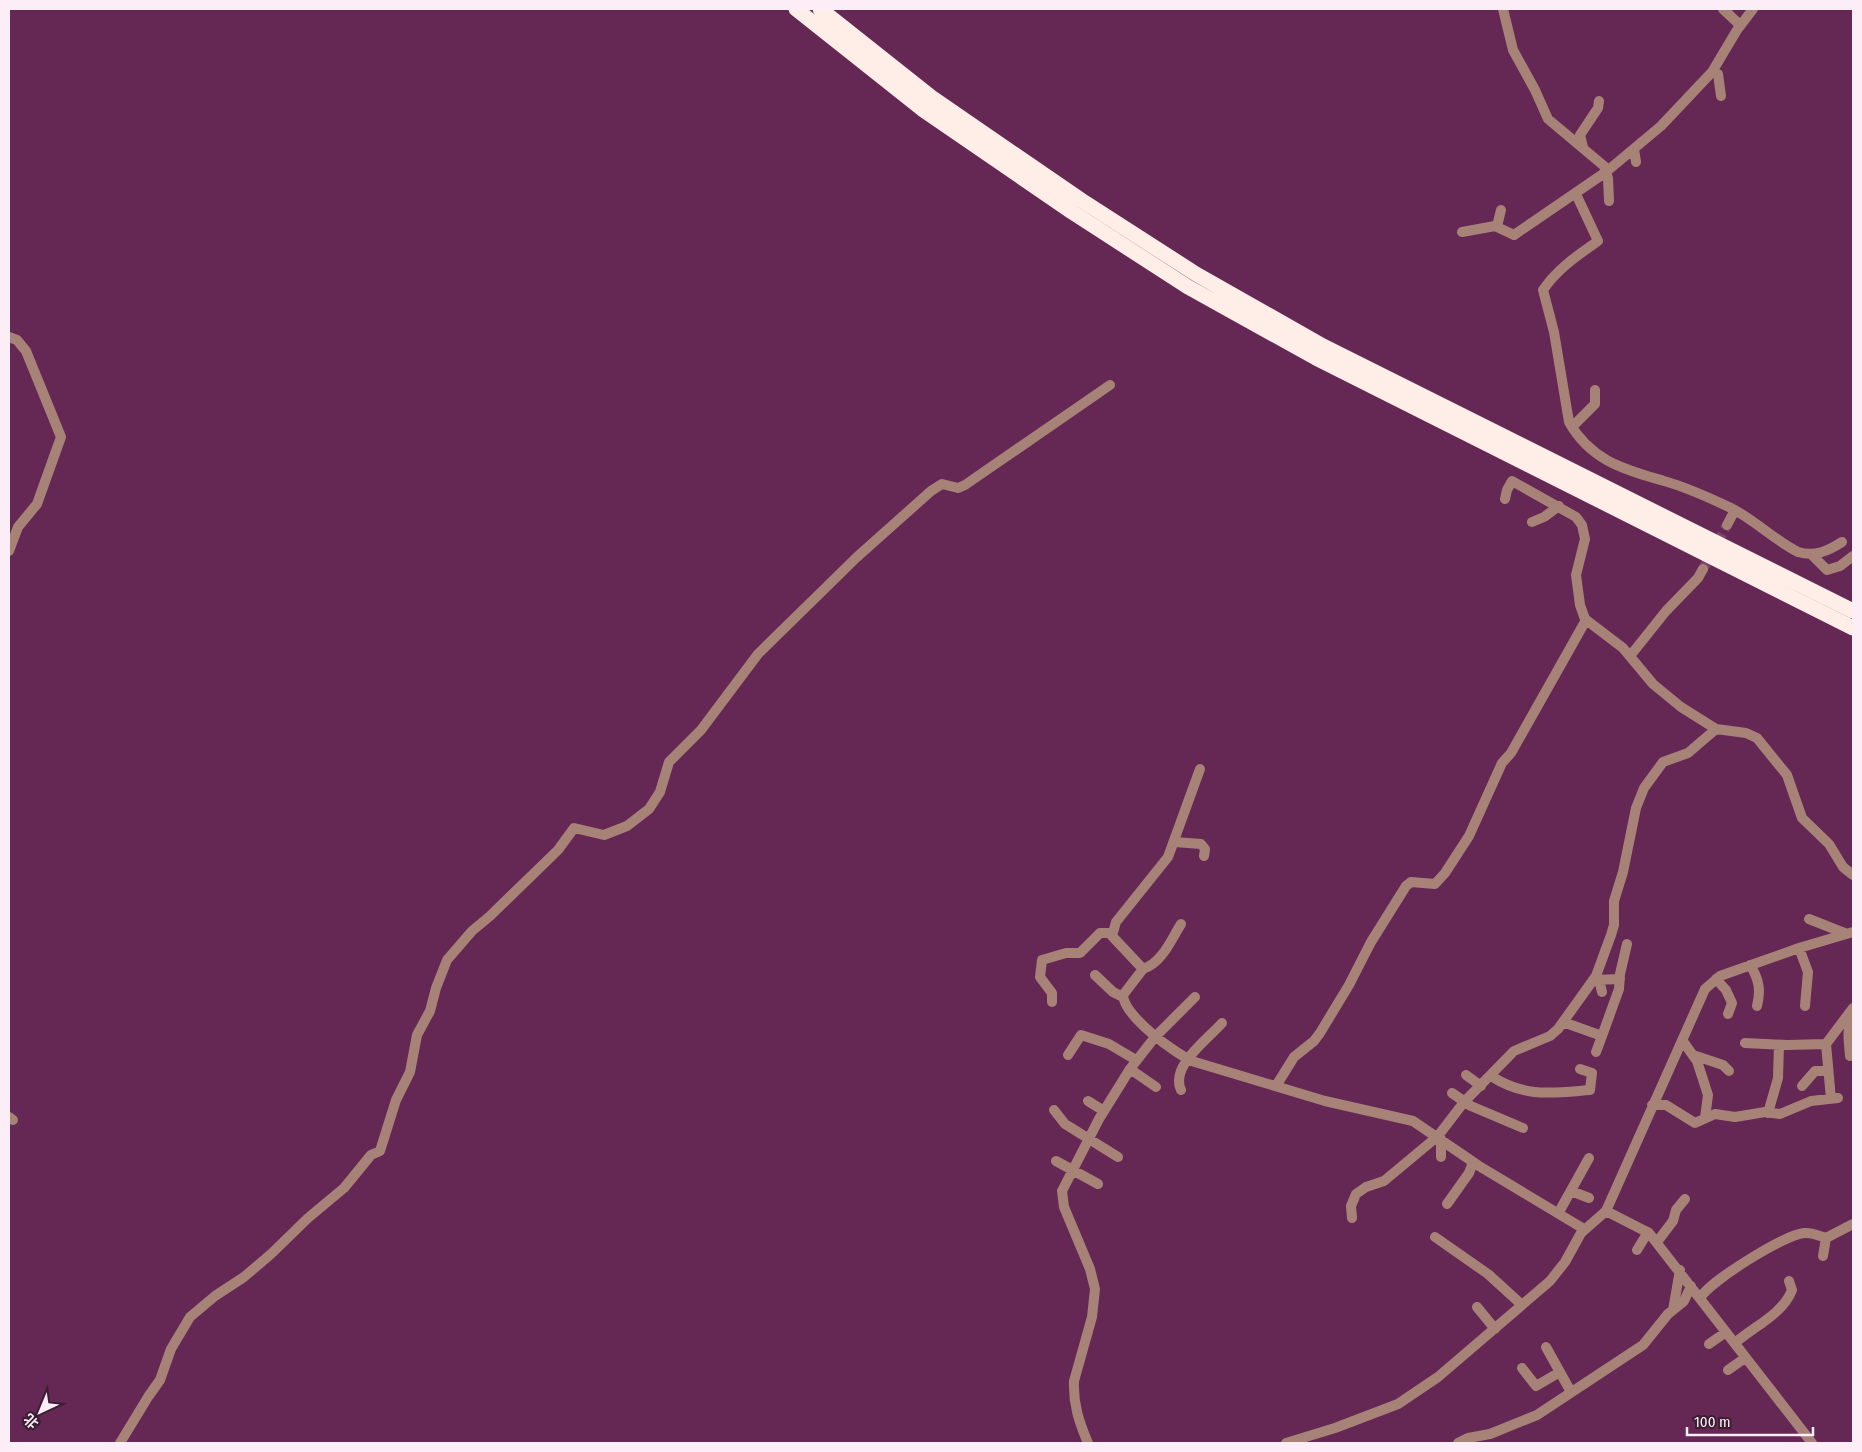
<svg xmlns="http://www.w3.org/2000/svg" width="1862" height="1452" viewBox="0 0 1862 1452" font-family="'Fira Sans Condensed','Noto Sans SC',sans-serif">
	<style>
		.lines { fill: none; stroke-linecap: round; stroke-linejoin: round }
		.minor-tunnel { stroke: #7c456c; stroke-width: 10; stroke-dasharray: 10 5; stroke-linecap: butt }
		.minor { stroke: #a78377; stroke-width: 10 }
		.highway { stroke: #ffede7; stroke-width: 15 }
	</style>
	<rect width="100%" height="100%" fill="#652754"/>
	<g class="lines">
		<!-- minor-tunnel -->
		<path class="minor-tunnel" d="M1703 569 1727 525"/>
		<!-- minor -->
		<path class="minor" d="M1503 9 1513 50 1535 90 1548 119 1604 166 1608 178 1609 201
			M1723 9 1740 25
			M1712 72 1718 74 1721 96
			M1583 147 1580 135 1598 108 1599 101
			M1634 149 1636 162
			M1576 194 1598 241C1578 255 1557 269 1543 290L1554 332 1569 422C1591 461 1624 469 1664 481 1686 487 1710 498 1731 508 1755 520 1774 540 1798 552 1815 557 1828 551 1842 542
			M1497 226 1501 210
			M1462 232 1495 226 1514 235 1606 172 1661 126 1712 72 1737 30 1753 9
			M9 337 17 340 26 351 61 437 37 504 18 527 9 551
			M1572 427 1595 404V390
			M1505 499 1507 490 1512 481 1576 517 1582 525 1585 539 1576 575 1580 605 1585 619 1623 648 1653 684 1681 707 1716 729 1746 733 1757 738 1787 775 1802 818 1829 844 1843 867 1853 875
			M1532 522 1544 517 1559 506
			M1727 525 1735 510
			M1811 554 1827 570 1840 566 1853 556
			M1630 656 1666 611 1698 578 1703 569
			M1200 769 1168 857 1116 922 1112 936 1143 969 1123 995C1124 1016 1176 1055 1195 1062L1325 1101 1413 1121 1479 1166 1584 1229
			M1175 842 1201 844 1205 849 1204 856
			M1809 919 1847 934
			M1799 948 1808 972 1805 1006
			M1750 965C1759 979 1761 990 1757 1006
			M1143 969C1162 963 1171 940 1181 924
			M1095 975 1113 992 1123 997
			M1716 979 1726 990 1732 1003 1728 1014
			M1593 980 1620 979
			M1599 980 1602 992
			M1052 1002V993L1040 977 1042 960 1066 953H1080L1100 933H1112
			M1563 1022 1602 1036 1619 989 1620 974 1627 944
			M1682 1040 1697 1061 1708 1095 1705 1118
			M1745 1043 1787 1045 1826 1044 1853 1008
			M1826 1044 1831 1099
			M1596 1052 1602 1036
			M1068 1055 1081 1035 1109 1044 1136 1060
			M1693 1055 1723 1065 1729 1071
			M1850 1056C1849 1043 1846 1027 1853 1016
			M1130 1069 1156 1087
			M1466 1075 1481 1086
			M1491 1076C1525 1098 1552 1093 1590 1090L1592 1073 1580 1069
			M1276 1086 1294 1057 1314 1041 1320 1033 1349 985 1371 942 1406 886 1411 882 1435 884 1445 873 1469 836 1502 763 1511 753 1586 620
			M1802 1086 1815 1071H1828
			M1181 1090C1170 1066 1207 1040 1222 1023
			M1452 1093 1471 1106 1523 1128
			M1088 1101 1104 1111
			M1652 1105H1666L1695 1123 1715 1114 1735 1117 1765 1112 1780 1114 1811 1101 1838 1098
			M1054 1110 1065 1124 1118 1157
			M1768 1113 1778 1078 1779 1045
			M9 1117 13 1120
			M1441 1139V1157
			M1056 1161 1098 1184
			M1571 1191 1589 1198
			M1447 1204 1469 1173 1473 1162
			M1606 1211 1649 1233 1812 1443
			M1559 1212 1589 1158
			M1352 1218 1351 1206 1356 1194 1366 1187 1384 1181 1438 1136 1464 1102 1514 1051 1550 1036 1558 1029 1596 976 1611 935 1614 925V901L1623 872 1636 808 1644 788 1663 762 1688 753 1716 729
			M1435 1237 1488 1274 1522 1305
			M1657 1242 1673 1221 1676 1210 1685 1199
			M1637 1250 1648 1232
			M1823 1256 1826 1238
			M1700 1298C1710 1281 1784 1235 1804 1233 1813 1232 1818 1236 1826 1238L1853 1224
			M1477 1307 1495 1329
			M1673 1310 1680 1270
			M1735 1343C1753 1327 1783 1314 1792 1290L1789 1281
			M1709 1344 1726 1332
			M1546 1347 1571 1392
			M1522 1368 1536 1386 1560 1372
			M1728 1370 1745 1358
			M120 1443 148 1397 160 1380 171 1349 190 1317 215 1296 244 1277 271 1254 308 1218 344 1188 371 1155 380 1151 396 1100 410 1072 417 1035 430 1011 436 988 447 960 472 931 490 916 558 850 574 828 604 835 627 826 649 809 660 792 669 762 701 730 758 654 857 557 931 491 942 484 958 488 965 485 1110 385
			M1088 1443C1079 1422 1073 1404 1074 1381L1092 1317 1095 1289 1090 1269 1064 1207 1062 1191 1099 1119 1130 1069 1155 1037 1195 997
			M1286 1443 1335 1428 1398 1404 1438 1377 1550 1281 1565 1262 1581 1233 1606 1211 1705 989 1720 976 1799 948 1853 932
			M1458 1443 1468 1438 1490 1434 1537 1415 1643 1345 1668 1314 1684 1301 1691 1286"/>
		<!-- highway -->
		<path class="highway" d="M796 9 922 109 1072 212 1188 287 1316 358 1853 628
			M820 9 931 97 1081 200 1196 274 1323 346 1853 611"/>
	</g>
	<!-- border -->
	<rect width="1862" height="1452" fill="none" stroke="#fdedf7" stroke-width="20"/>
	<!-- north arrow -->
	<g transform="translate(40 1412) rotate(224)" stroke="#3a1e31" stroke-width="4" paint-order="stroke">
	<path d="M0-4L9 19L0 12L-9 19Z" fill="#fdedf7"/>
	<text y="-8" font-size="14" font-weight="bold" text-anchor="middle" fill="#fdedf7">北</text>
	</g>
	<!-- scale -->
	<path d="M1687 1427v8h126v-8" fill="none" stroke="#fdedf7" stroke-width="2.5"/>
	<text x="1694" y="1427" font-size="15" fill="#fdedf7" stroke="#3a1e31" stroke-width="4" paint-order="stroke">100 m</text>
</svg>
